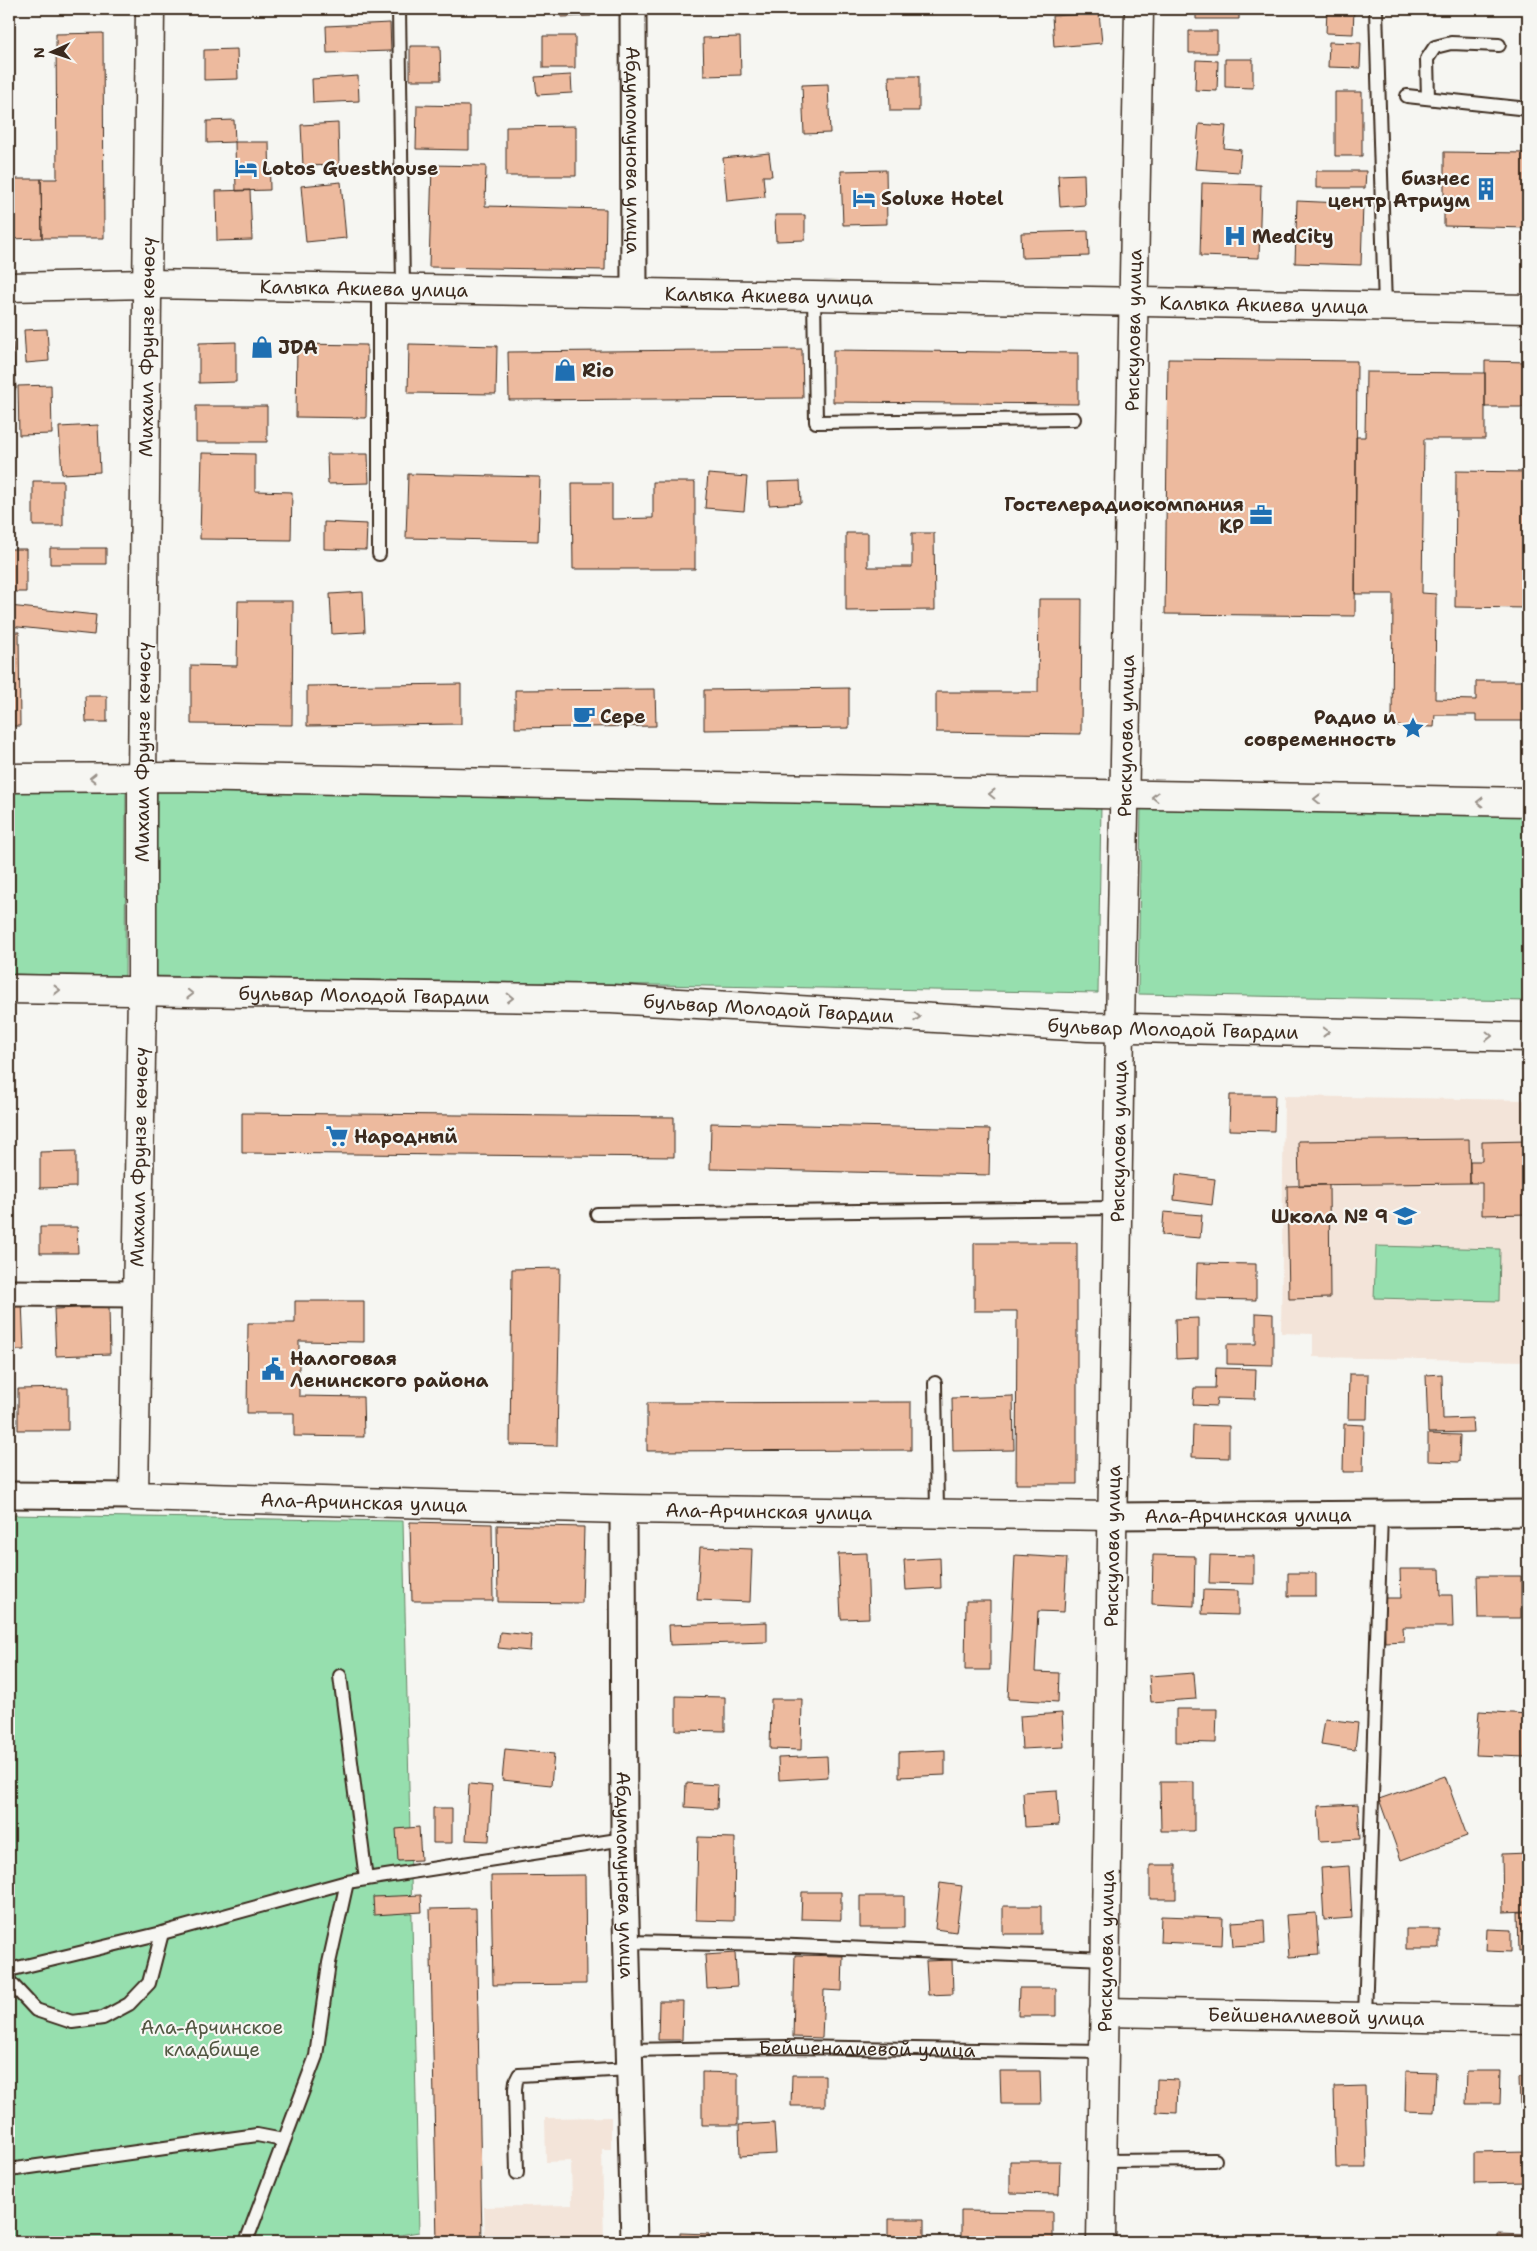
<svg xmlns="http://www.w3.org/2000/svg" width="1537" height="2251" viewBox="0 0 1537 2251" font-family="'Shantell Sans',sans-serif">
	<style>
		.built { fill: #f3e4d9 }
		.green { fill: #96dfae; stroke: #688466 }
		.building { fill: #edba9e; stroke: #3b2a1e }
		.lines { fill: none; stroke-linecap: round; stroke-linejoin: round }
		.service-casing { stroke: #3b2a1e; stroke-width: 16 }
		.minor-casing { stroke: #3b2a1e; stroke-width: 29 }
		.tertiary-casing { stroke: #3b2a1e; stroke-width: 31 }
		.secondary-casing { stroke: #3b2a1e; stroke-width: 31 }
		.primary-casing { stroke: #3b2a1e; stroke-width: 31 }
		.service { stroke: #f6f6f2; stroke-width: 12 }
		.minor { stroke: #f6f6f2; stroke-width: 25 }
		.tertiary { stroke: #f6f6f2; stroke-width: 28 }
		.secondary { stroke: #f6f6f2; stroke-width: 28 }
		.primary { stroke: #f6f6f2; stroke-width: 28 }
		.oneway { stroke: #989088 }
		.labels { text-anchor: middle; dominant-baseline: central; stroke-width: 4.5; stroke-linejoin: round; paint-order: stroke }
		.street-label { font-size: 19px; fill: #3b2a1e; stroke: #f6f6f2 }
		.poi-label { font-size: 19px; font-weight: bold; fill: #3b2a1e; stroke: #f6f6f2; text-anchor: start }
		.park-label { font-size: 19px; fill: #525742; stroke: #f6f6f2 }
	</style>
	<rect width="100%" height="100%" fill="#f6f6f2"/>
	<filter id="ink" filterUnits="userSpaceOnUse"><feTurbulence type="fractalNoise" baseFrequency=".02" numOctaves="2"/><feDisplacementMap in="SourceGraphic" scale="10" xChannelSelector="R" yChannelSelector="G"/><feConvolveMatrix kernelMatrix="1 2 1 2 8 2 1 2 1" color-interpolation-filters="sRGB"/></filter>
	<g filter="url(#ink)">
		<!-- built -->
		<path class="built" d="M1284 1096 1528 1100V1361L1313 1357V1334L1281 1333Z
			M611 2117V2149H602L604 2242H485L484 2207 572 2205 571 2161 546 2162 545 2118Z"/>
		<!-- green -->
		<path class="green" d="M9 785 126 787 125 976 9 974Z
			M157 788 1101 805 1098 993 154 976Z
			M1141 806 1528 813V1001L1138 994Z
			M1376 1246 1500 1249 1499 1301 1374 1298Z
			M9 1515 403 1521 419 2232 355 2242H9Z"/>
		<!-- building -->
		<path class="building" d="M40 9H96V10H40Z
			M561 9H590L591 16 561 17Z
			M1196 9H1239V19H1196Z
			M1327 9H1354L1353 34 1326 33Z
			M1099 13 1102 43 1054 47 1052 16Z
			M390 23 391 51 327 53 326 26Z
			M1189 31H1217V53H1189Z
			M103 33 104 238H42L41 179H57L56 34Z
			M543 36H575V68H543Z
			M740 37 741 75 704 76 703 38Z
			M1329 42 1361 43 1360 68 1328 67Z
			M410 46H440L441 80H410Z
			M237 49 238 79 204 80V50Z
			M1225 59H1253V88L1225 87Z
			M1196 60 1218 61 1217 91 1195 90Z
			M571 75 572 93 537 95 535 77Z
			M358 76 359 101 313 103 312 79Z
			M889 76H919V111H890Z
			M828 84 830 133 804 134 802 85Z
			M1335 92H1362V156H1335Z
			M417 105 469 106V150L416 149Z
			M234 120 235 142 207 143V121Z
			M338 123 339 165 303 166 301 125Z
			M1199 124 1226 126 1224 148 1241 150 1239 172 1195 169Z
			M576 126V176H506V127Z
			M235 142H269L270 190 236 191Z
			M1444 152 1528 153V228L1444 226Z
			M769 153 772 176H763L765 197 727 201 723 158Z
			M432 165 486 166 485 206 606 209 605 270 429 267Z
			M886 170 887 224 843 225 841 171Z
			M1316 171H1366L1365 188H1316Z
			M1084 174 1085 205 1060 207 1058 175Z
			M9 179H41L42 238 9 239Z
			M341 182 346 238 306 242 301 186Z
			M1202 183 1261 185 1259 258 1200 256Z
			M250 190 252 240 217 241 216 191Z
			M1297 201 1363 204 1361 265 1295 263Z
			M775 215H805V240L776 241Z
			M1088 231 1089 256 1022 258 1021 233Z
			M47 329 49 361 26 363 24 330Z
			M236 342V382L199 383V343Z
			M13 343 16 389H9V344Z
			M297 344 367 345 366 418 296 417Z
			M409 344 497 346 496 394 408 393Z
			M802 349 803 398 509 400 508 352Z
			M833 350 1078 353V404L833 402Z
			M1168 359 1357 361 1355 616 1165 614Z
			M1485 361 1528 362V407H1485Z
			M1366 372 1485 373V439H1424L1422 593 1436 594 1435 699 1476 700V681H1528V721H1476V715H1435L1434 727 1392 726 1393 594H1355L1356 437H1365Z
			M51 385 52 434 19 435 18 386Z
			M196 406H267V442H196Z
			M98 425 100 472 62 474 59 427Z
			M202 453 255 454V491L292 492 291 540 200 539Z
			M327 454H368L369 483 328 484Z
			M1456 471 1528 472V608L1455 607Z
			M408 474 540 477 538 541 406 538Z
			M708 474 747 477 744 511 705 508Z
			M33 481H63V526H33Z
			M800 481 801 503 769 505 768 482Z
			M653 482H695V569H573L572 483H612V519L653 518Z
			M324 522 367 524 366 550 324 549Z
			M846 533H868V567H912V533H934L935 610 846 611Z
			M50 548H106V564H50Z
			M9 549H26V592H9Z
			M363 592 365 632 332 634 330 594Z
			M1039 599H1082L1081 734 936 732V692H1038Z
			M238 601H293L292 725 191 724V665L237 666Z
			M9 606 96 615 94 635 9 626Z
			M9 632H19L20 726H9Z
			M461 684V724L307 726V686Z
			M849 688V728L704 730V690Z
			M655 689 656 726 515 728V690Z
			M85 696H107V722H86Z
			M1230 1095H1275L1274 1131 1229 1130Z
			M242 1113 674 1117V1157L242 1153Z
			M711 1123 990 1129 989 1175 710 1169Z
			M1469 1139 1470 1183 1299 1185 1298 1141Z
			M1528 1141V1214L1482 1215V1183H1470V1161H1482V1142Z
			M76 1151V1187L40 1188V1152Z
			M1176 1174 1215 1179 1212 1205 1174 1200Z
			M1329 1185 1330 1298 1289 1299 1287 1186Z
			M1164 1212 1202 1215 1200 1238 1162 1235Z
			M40 1227H77L78 1253H40Z
			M974 1243H1077V1484H1016L1017 1311H974Z
			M1197 1263 1256 1264V1300L1196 1299Z
			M560 1268 557 1446 510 1445 512 1269Z
			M22 1301 24 1350H9V1302Z
			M295 1301H364V1342L299 1341V1396L363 1397 364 1437 294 1436V1413H247L248 1323H295Z
			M109 1307 110 1354 56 1356 54 1309Z
			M1256 1313 1273 1314V1365L1227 1364V1344H1256Z
			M1198 1318V1358L1176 1359 1175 1319Z
			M1216 1368 1256 1369 1255 1399 1217 1398 1216 1406 1193 1405 1194 1388H1215Z
			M1349 1374H1368L1367 1419H1348Z
			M1442 1374 1443 1419 1472 1418 1473 1432 1428 1433 1426 1375Z
			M68 1388V1430H18V1389Z
			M1013 1396 1014 1450 953 1451 952 1398Z
			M911 1402V1450L647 1451V1403Z
			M1344 1424 1364 1425 1363 1472H1343Z
			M1193 1425 1229 1426V1458L1192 1457Z
			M1428 1434 1460 1435 1459 1462 1428 1461Z
			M410 1522 492 1524 493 1601H412Z
			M497 1525 584 1527 582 1603 498 1602Z
			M700 1547 752 1549 750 1602 697 1600Z
			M867 1553 869 1618 841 1619 838 1554Z
			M1015 1555 1067 1558 1064 1612 1038 1611 1035 1672 1059 1673 1058 1702 1008 1699Z
			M1153 1555 1195 1556 1194 1606 1152 1604Z
			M1210 1555 1254 1556V1584L1209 1583Z
			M940 1558 941 1588 906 1590 904 1560Z
			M1400 1569H1440L1441 1595H1452L1453 1627H1403L1404 1641 1385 1642 1384 1598H1401Z
			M1288 1573H1316V1596H1288Z
			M1477 1576H1521V1618H1478Z
			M1203 1590 1238 1591V1615L1202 1614Z
			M966 1601H990V1670H965Z
			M767 1622V1642L670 1645 669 1625Z
			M500 1632 531 1635 530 1651 498 1648Z
			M1194 1673 1196 1699 1151 1702 1149 1676Z
			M676 1696 725 1697V1731L676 1730Z
			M771 1699H802L801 1750 770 1749Z
			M1176 1709H1217L1216 1743 1176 1742Z
			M1479 1711 1528 1714 1525 1757 1476 1755Z
			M1062 1713 1064 1747 1022 1749 1020 1716Z
			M1325 1719 1358 1723 1355 1750 1321 1745Z
			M505 1749 554 1754 551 1785 502 1780Z
			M945 1750V1775L899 1777V1752Z
			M827 1756 828 1777 779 1780 778 1758Z
			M1445 1776 1467 1836 1401 1860 1379 1799Z
			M1160 1782H1194V1831H1161Z
			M686 1783 718 1785 717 1809 685 1807Z
			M469 1784 492 1786 489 1841 466 1840Z
			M1057 1790 1059 1825 1025 1827 1023 1792Z
			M1358 1804 1360 1839 1320 1841 1318 1806Z
			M433 1808H452V1843H433Z
			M419 1827 421 1860 398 1861 396 1829Z
			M698 1837 735 1838 734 1921 696 1920Z
			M1528 1853V1911L1503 1912 1502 1854Z
			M1150 1865H1176V1899H1150Z
			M1349 1866 1352 1918 1324 1920 1321 1868Z
			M585 1875 586 1984 493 1985 491 1876Z
			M940 1883 962 1886 956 1932 935 1929Z
			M802 1892H841V1920L801 1919Z
			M421 1895 422 1912 374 1915 373 1897Z
			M860 1896H904V1928H860Z
			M1003 1906H1041V1934H1003Z
			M476 1908 482 2242H437L430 1909Z
			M1518 1912H1528V1951L1519 1952Z
			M1316 1913 1319 1955 1289 1957 1286 1915Z
			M1161 1916 1223 1918 1222 1945 1160 1942Z
			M1264 1920 1265 1944 1233 1946 1231 1922Z
			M1406 1929H1439V1949H1406Z
			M1487 1929 1511 1930V1952L1486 1951Z
			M735 1953 737 1986 707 1988 705 1955Z
			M795 1955 843 1956 842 1991 824 1990 822 2038 793 2037Z
			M952 1960 953 1994 928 1995 926 1961Z
			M1019 1988H1056V2016H1018Z
			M659 2001H683L682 2040H658Z
			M1000 2071H1040L1041 2104H1001Z
			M1406 2071 1436 2072 1434 2112 1405 2111Z
			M1467 2071H1501L1500 2104H1466Z
			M702 2072 738 2073V2125H702Z
			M792 2075H825V2106H791Z
			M1519 2077H1528V2109H1520Z
			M1157 2079 1178 2080 1177 2113 1156 2112Z
			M1365 2086 1367 2168H1336L1334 2087Z
			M774 2123 776 2154 740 2156 739 2125Z
			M1528 2151V2182L1474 2183V2152Z
			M1010 2161H1060L1059 2194 1010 2193Z
			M961 2211 1053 2212V2242H961Z
			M888 2219H924V2242H888Z
			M680 2233 709 2234V2242H680Z
			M1497 2234 1528 2235V2242H1497Z"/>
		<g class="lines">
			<defs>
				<g id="service">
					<path d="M399 9 403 288"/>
					<path d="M1376 9 1385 307"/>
					<path d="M1407 96 1528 109"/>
					<path d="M1428 98 1427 59 1435 47 1451 43 1499 45"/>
					<path d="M814 296 816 422 1074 419"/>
					<path d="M379 554V288"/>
					<path d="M597 1214 1117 1208"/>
					<path d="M935 1383 937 1513"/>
					<path d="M340 1676 366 1879"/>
					<path d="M627 1942 772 1945 1105 1959"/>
					<path d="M9 1970 162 1933 347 1882 624 1839"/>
					<path d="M9 1981 36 2010 72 2022 103 2018 129 2004 149 1983 162 1933"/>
					<path d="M1365 2017 1381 1514"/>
					<path id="s1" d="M629 2050 787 2047 1104 2052"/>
					<path d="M1102 2161 1215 2160"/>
					<path d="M9 2170 257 2135 283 2140"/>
					<path d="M517 2173 515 2089 516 2081 519 2075 630 2069"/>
					<path d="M246 2242 316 2056 329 1963 347 1882"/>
				</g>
				<g id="minor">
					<path id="s2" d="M633 9 634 292"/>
					<path d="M9 1293 136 1294"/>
					<path d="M9 1495 134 1496"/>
					<path id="s3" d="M623 1509 624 1839 634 2242"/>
					<path id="s4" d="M1112 1516 1528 1513"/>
				</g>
				<g id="tertiary">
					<path id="s5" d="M9 287 148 284 1528 309"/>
					<path id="s6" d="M142 991 134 1496 623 1509 1112 1516"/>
					<path id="s7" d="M1120 1028 1139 9"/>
					<path id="s8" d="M1104 2012 1528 2020"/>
				</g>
				<g id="secondary">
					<path id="s9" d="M142 991V777L150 9"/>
					<path id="s10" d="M1101 2242 1120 1028"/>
				</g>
				<g id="primary">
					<path d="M9 778 180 777 1528 802"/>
					<path id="s11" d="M9 989 611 999 1088 1027 1528 1037"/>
				</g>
			</defs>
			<!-- service casing -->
			<use href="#service" class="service-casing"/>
			<!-- minor casing -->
			<use href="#minor" class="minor-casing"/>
			<!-- tertiary casing -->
			<use href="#tertiary" class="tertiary-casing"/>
			<!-- secondary casing -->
			<use href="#secondary" class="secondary-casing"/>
			<!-- primary casing -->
			<use href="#primary" class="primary-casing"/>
			<!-- service -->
			<use href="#service" class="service"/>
			<!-- minor -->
			<use href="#minor" class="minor"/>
			<!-- tertiary -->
			<use href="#tertiary" class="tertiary"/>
			<!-- secondary -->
			<use href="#secondary" class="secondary"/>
			<!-- primary -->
			<use href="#primary" class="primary"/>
		</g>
		<!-- one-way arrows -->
		<defs><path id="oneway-chevron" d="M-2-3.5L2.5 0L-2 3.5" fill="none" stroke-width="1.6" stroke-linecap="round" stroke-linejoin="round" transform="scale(1.25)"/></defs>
		<g class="oneway">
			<use href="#oneway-chevron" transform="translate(93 778) rotate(-180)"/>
			<use href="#oneway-chevron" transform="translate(992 794) rotate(-179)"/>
			<use href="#oneway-chevron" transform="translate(1155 797) rotate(-179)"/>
			<use href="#oneway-chevron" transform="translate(1317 799) rotate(-179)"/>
			<use href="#oneway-chevron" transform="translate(1480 802) rotate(-179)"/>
			<use href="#oneway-chevron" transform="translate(57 990)"/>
			<use href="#oneway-chevron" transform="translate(190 994) rotate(1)"/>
			<use href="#oneway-chevron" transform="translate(510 998) rotate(1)"/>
			<use href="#oneway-chevron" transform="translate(917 1017) rotate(3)"/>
			<use href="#oneway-chevron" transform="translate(1326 1032) rotate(1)"/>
			<use href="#oneway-chevron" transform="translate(1489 1036) rotate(1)"/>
		</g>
	</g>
	<!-- icons -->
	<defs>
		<symbol id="hotel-bare" viewBox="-9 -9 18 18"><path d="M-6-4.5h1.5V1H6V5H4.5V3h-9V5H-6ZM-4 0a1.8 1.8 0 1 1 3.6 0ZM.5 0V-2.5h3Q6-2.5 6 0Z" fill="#1f6fb2" stroke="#f6f6f2" stroke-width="2.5" paint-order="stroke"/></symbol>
		<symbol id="building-bare" viewBox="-9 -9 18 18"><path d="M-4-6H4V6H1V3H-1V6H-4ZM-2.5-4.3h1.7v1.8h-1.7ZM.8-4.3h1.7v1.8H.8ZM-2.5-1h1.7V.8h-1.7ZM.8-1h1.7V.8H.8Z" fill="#1f6fb2" stroke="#f6f6f2" stroke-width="2.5" paint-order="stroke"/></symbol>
		<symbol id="hospital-bare" viewBox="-9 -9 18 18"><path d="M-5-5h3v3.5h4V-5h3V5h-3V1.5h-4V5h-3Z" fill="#1f6fb2" stroke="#f6f6f2" stroke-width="2.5" paint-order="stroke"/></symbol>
		<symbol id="shop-bare" viewBox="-9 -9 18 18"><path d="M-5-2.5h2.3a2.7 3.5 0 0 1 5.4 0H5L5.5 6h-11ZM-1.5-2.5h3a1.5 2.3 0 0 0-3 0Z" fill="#1f6fb2" stroke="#f6f6f2" stroke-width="2.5" paint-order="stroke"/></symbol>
		<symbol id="office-bare" viewBox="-9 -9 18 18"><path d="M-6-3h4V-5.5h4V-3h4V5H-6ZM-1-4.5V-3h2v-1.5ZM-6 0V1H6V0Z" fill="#1f6fb2" stroke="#f6f6f2" stroke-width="2.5" paint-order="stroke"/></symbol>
		<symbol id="cafe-bare" viewBox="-9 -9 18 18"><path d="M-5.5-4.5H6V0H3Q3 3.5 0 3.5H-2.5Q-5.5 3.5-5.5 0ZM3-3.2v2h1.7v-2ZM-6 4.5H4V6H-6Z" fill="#1f6fb2" stroke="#f6f6f2" stroke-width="2.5" paint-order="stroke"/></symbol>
		<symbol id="sight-bare" viewBox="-9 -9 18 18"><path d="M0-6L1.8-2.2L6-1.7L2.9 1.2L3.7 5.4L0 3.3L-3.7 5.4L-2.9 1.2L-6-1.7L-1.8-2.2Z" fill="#1f6fb2" stroke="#f6f6f2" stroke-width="2.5" paint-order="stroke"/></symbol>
		<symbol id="supermarket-bare" viewBox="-9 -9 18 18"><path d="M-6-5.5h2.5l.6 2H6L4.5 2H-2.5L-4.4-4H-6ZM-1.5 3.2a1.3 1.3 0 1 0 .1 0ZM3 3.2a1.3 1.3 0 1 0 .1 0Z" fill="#1f6fb2" stroke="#f6f6f2" stroke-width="2.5" paint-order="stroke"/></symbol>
		<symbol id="school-bare" viewBox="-9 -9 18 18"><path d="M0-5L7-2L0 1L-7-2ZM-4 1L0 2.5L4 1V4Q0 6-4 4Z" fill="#1f6fb2" stroke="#f6f6f2" stroke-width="2.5" paint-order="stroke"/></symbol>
		<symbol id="civic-bare" viewBox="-9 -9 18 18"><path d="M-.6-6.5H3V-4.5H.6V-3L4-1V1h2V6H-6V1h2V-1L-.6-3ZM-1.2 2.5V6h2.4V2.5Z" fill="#1f6fb2" stroke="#f6f6f2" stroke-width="2.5" paint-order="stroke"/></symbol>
	</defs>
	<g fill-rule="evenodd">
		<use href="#hotel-bare" x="230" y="152" width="32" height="32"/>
		<use href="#building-bare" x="1470" y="173" width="32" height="32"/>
		<use href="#hotel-bare" x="848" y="182" width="32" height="32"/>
		<use href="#hospital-bare" x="1219" y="220" width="32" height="32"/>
		<use href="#shop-bare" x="246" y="331" width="32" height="32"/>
		<use href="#shop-bare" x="549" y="354" width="32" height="32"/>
		<use href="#office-bare" x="1245" y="499" width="32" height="32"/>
		<use href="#cafe-bare" x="568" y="700" width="32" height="32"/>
		<use href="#sight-bare" x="1397" y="712" width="32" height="32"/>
		<use href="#supermarket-bare" x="321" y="1120" width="32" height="32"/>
		<use href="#school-bare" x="1389" y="1200" width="32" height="32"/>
		<use href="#civic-bare" x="257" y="1353" width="32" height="32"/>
	</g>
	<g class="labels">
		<!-- street labels -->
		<g class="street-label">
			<text stroke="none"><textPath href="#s2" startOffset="141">Абдумомунова улица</textPath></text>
			<text stroke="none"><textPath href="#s5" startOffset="355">Калыка Акиева улица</textPath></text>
			<text stroke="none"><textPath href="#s5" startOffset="760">Калыка Акиева улица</textPath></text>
			<text stroke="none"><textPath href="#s5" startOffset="1255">Калыка Акиева улица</textPath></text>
			<text stroke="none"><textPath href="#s7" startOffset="698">Рыскулова улица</textPath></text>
			<text stroke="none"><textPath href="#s9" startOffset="644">Михаил Фрунзе көчөсү</textPath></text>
			<text stroke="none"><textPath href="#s7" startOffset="292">Рыскулова улица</textPath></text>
			<text stroke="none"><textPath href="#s9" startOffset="239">Михаил Фрунзе көчөсү</textPath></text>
			<text stroke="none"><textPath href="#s11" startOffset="355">бульвар Молодой Гвардии</textPath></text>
			<text stroke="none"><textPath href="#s11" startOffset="760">бульвар Молодой Гвардии</textPath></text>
			<text stroke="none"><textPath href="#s11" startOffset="1165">бульвар Молодой Гвардии</textPath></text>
			<text stroke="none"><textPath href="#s10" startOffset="1101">Рыскулова улица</textPath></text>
			<text transform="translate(139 1157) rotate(-89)">Михаил Фрунзе көчөсү</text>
			<text stroke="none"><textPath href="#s6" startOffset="735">Ала-Арчинская улица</textPath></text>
			<text stroke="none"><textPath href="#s6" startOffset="1140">Ала-Арчинская улица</textPath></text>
			<text stroke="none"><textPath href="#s4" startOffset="136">Ала-Арчинская улица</textPath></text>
			<text stroke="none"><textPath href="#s10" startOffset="696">Рыскулова улица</textPath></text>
			<text stroke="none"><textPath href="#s3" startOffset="366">Абдумомунова улица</textPath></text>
			<text stroke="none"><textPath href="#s10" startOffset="291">Рыскулова улица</textPath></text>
			<text stroke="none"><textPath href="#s8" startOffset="212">Бейшеналиевой улица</textPath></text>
			<text stroke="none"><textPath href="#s1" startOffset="238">Бейшеналиевой улица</textPath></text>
		</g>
		<!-- poi labels -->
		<g class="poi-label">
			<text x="262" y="168">Lotos Guesthouse</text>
			<text x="1470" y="178" text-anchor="end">бизнес<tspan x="1470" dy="22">центр Атриум</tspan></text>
			<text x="881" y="198">Soluxe Hotel</text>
			<text x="1252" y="236">MedCity</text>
			<text x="278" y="347">JDA</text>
			<text x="582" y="370">Rio</text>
			<text x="1244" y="504" text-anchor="end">Гостелерадиокомпания<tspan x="1244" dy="22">КР</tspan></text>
			<text x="600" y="716">Сере</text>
			<text x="1396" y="717" text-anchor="end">Радио и<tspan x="1396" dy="22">современность</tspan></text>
			<text x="354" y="1136">Народный</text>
			<text x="1388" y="1216" text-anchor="end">Школа № 9</text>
			<text x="290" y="1358">Налоговая<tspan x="290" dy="22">Ленинского района</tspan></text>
		</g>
		<!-- park labels -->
		<g class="park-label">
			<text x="212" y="2027">Ала-Арчинское<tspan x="212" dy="22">кладбище</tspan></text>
		</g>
	</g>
	<!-- margin -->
	<rect width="1537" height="2251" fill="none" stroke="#f6f6f2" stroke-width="30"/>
	<rect x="15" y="15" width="1507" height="2221" fill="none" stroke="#3b2a1e" stroke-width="2" filter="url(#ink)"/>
	<!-- north arrow -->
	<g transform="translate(52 52) rotate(267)" stroke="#f6f6f2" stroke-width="4" paint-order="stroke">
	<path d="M0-4L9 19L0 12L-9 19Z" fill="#3b2a1e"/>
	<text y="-8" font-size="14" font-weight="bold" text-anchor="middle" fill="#3b2a1e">N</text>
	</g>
</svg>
